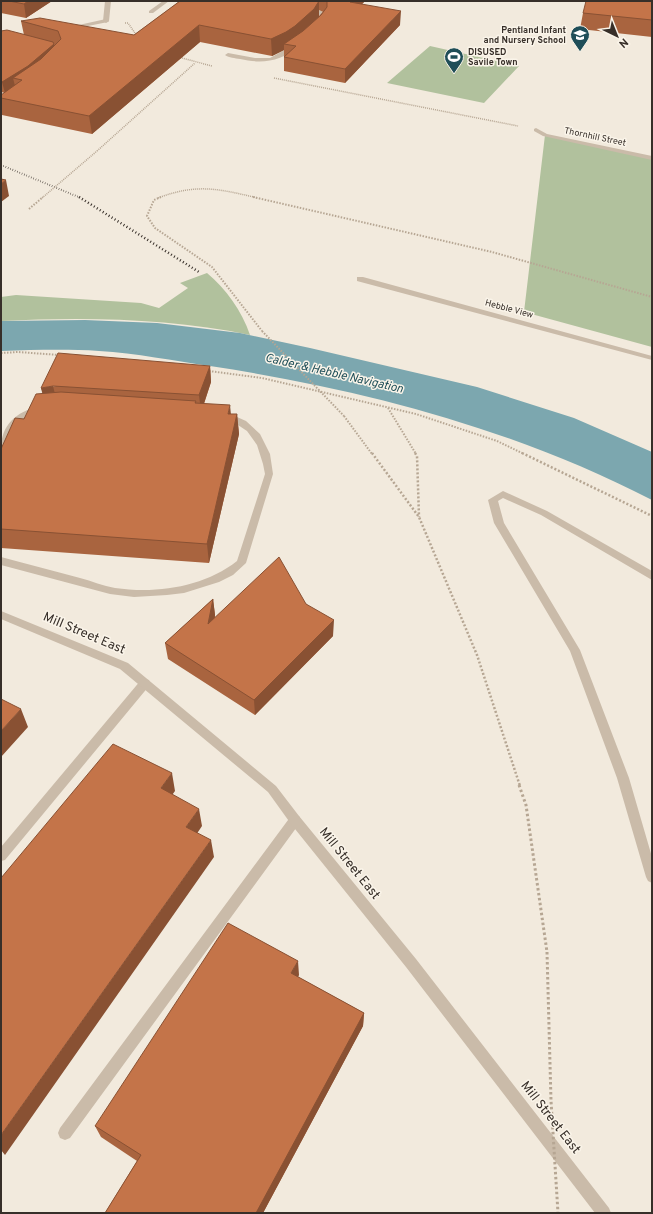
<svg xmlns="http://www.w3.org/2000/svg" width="653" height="1214" viewBox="0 0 653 1214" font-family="Overpass,sans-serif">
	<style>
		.green { fill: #b1c19d }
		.water { fill: #7ca7af }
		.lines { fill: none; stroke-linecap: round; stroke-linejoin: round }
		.path-far3 { stroke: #b6a693; stroke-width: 1.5; stroke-dasharray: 1 1; stroke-linecap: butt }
		.path-far2 { stroke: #b6a693; stroke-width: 2; stroke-dasharray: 1.5 1.5; stroke-linecap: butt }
		.path-far1 { stroke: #b6a693; stroke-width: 2.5; stroke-dasharray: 2 2; stroke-linecap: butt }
		.path { stroke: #b6a693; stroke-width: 3; stroke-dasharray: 2.5 2.5; stroke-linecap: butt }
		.service { fill: #cabba9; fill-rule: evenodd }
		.minor { fill: #cabba9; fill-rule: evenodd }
		.tertiary { fill: #cabba9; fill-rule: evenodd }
		.rail-far1 { stroke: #372f29; stroke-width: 2; stroke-dasharray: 0.5 2; stroke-linecap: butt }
		.rail { stroke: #372f29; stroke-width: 2.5; stroke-dasharray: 1 2.5; stroke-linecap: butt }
		.path-bridge-far2 { stroke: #b6a693; stroke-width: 1.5; stroke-dasharray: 1 1; stroke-linecap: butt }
		.path-bridge-far1 { stroke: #b6a693; stroke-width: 2; stroke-dasharray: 1.5 1.5; stroke-linecap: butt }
		.path-bridge { stroke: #b6a693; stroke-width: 3; stroke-dasharray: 2.5 2.5; stroke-linecap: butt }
		.wall { fill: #a9643f; fill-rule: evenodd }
		.shaded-wall { fill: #895133 }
		.building { fill: #c47449; stroke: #895133 }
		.labels { text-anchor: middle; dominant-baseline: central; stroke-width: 3; stroke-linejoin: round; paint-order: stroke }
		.far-poi-label { font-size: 9px; font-weight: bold; fill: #372f29; stroke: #faf4e9; text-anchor: end }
		.far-street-label { font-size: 9px; fill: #372f29; stroke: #faf4e9 }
		.water-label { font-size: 12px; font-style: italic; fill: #1f4e58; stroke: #faf4e9 }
		.near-street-label { font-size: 13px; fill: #372f29; stroke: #faf4e9 }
	</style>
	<rect width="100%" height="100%" fill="#f2eadd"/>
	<!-- green -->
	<path class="green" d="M430 46 519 66 484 103 387 83Z
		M545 135 652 159V347L524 312Z
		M207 273C226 289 242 311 250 335 169 318 83 317 1 321V297L16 295 141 303 159 308 188 288 180 283Z"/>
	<!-- water -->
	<path class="water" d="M85 320 157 323 240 333 310 348 477 387 574 418 652 452V500C515 429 362 389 210 366 174 361 136 353 99 351 67 349 34 350 1 351V321Z"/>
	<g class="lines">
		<!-- path-far3 -->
		<path class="path-far3" d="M125 23H128L137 36
			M178 57 212 66
			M274 78 518 126
			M97 151 195 63
			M158 198C197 183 219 189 258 198"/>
		<!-- path-far2 -->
		<path class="path-far2" d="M161 197 154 200 147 216 155 228 212 267 262 331
			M253 197 492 252 652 297
			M1 353 18 352 59 355
			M209 371 262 378 416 414 497 441 524 454
			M388 408 416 454
			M344 416 372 454"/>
		<!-- path-far1 -->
		<path class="path-far1" d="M372 453 419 517 477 655 520 786
			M415 453 417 456 419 517
			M522 453 652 516"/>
		<!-- path -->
		<path class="path" d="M519 785 526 805 547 952"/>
		<!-- service -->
		<path class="service" d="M163 1H169L153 13H149V11Z
			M280 1C296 1 314 5 327 15L322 24H318L321 16 307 8Z
			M106 19 109 21 108 22 68 30 65 28Z
			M295 44 298 46C282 62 261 64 240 59 235 58 229 58 225 55L228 53 255 58H270Z
			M536 128 547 134 652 156V160L543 136 534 131V129Z
			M39 406 43 409 42 411C17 420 16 427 4 448L1 449C1 425 16 412 39 406Z
			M224 414 237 417 246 421 260 434 270 454 273 474 246 563 233 575 219 582 184 593 167 595 134 597 110 594 1 565V557C27 564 54 571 80 578 92 581 103 586 115 588 157 594 204 587 237 561L265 474 263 464 257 445 247 431 232 421 221 419V415Z
			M503 491 547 511 652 571V580L541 515 503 498 498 501 504 523 580 650 629 778 652 857V883L648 881 646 877 617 778 570 651 494 523 488 500Z
			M145 679 149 680 150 683 149 686 5 860 1 861V847L141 680Z
			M295 815 299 816 301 820 299 824 70 1138 65 1140 60 1138 58 1133 60 1128 291 816Z"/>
		<!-- minor -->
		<path class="minor" d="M105 1H111L109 21 106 23 103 21Z
			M357 277H363L652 356V360L357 281Z"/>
		<!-- tertiary -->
		<path class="tertiary" d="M1 611 128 663 276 786 299 816 416 959 609 1208 611 1213H595L406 967 291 824 268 792 120 669 1 619Z"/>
		<!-- rail-far1 -->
		<path class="rail-far1" d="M1 165 81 198"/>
		<!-- rail -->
		<path class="rail" d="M79 197 199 272"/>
		<!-- path-bridge-far2 -->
		<path class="path-bridge-far2" d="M42 198 97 151"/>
		<!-- path-bridge-far1 -->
		<path class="path-bridge-far1" d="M29 209 43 197
			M262 331 344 416"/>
		<!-- path-bridge -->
		<path class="path-bridge" d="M547 952 551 1101 558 1213"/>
	</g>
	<!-- wall -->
	<path class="wall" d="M1 1H52L26 18 1 13Z
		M180 1H365L362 4 400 25 345 83 284 71V50L272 56 200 42 92 134 2 115 1 110V95L5 93 1 92V31L24 35 21 21 134 35ZM319 10 323 12 319 16Z
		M652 1V37L580 29 583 13Z
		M210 366 211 382 204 404 231 414H237L239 434 209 563 1 548V449L43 393 41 388Z
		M213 599 215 615V618L306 604 333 636 255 715 168 659 165 643Z
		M299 975 298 977 364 1013 363 1026 263 1213H105L137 1161 101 1137 95 1126Z"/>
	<!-- shaded-wall -->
	<path class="shaded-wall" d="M28 1H52L26 18 24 4Z
		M319 1V17L314 25 284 44V50L272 56 271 39Z
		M352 1H365L350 16V2Z
		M401 11 400 25 345 83V69Z
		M199 25 200 42 92 134 89 116Z
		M54 44 55 54 22 80 13 78 15 86 5 93 2 82Z
		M6 180 9 196 1 202V184Z
		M210 366 211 382 201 412 199 395Z
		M53 386 57 402 45 404 41 388Z
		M230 405 232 425 228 414Z
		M237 414 239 434 209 563 207 544Z
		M213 599 215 615 210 640 208 624Z
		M334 620 333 636 255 715 254 700Z
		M21 709 28 727 1 757V731Z
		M172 773 175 791 164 806 161 788Z
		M199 809 202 826 190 844 186 827Z
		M211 840 214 857 5 1155 1 1150V1135Z
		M298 961 299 975 292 987 291 973Z
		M364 1013 363 1026 263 1213H256Z"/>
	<!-- building -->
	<path class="building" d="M9 1H28L24 4Z
		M180 1H319L314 9 295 26 286 32 271 39 199 25 89 116 1 98V95L22 80 13 78 41 59 61 39 58 31 21 21 40 18 134 35Z
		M327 1H352L350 2 401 11 345 69 284 57 296 46 284 44 303 31 321 15 327 7Z
		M586 1H652V20L583 13Z
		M7 30 53 42 54 44 28 66 2 82H1V31Z
		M1 179 6 180 1 184Z
		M58 353 210 366 199 395 53 386 41 388Z
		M61 392 196 401 195 403 230 405 228 414H237L207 544 1 529V449L15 418 24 419 36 394Z
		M279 557 306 604 334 620 254 700 165 643 213 599 208 624Z
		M1 699 21 709 1 731Z
		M113 744 172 773 161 788 199 809 186 827 211 840 1 1135V878Z
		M228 923 298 961 291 973 364 1013 256 1213H105L141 1155 95 1126Z"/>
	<!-- icons -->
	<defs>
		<symbol id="school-pin" viewBox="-11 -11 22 30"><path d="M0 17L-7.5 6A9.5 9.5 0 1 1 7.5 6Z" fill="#1f4e58" stroke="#faf4e9"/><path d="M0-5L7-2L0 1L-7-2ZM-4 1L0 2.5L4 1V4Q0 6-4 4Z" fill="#fff"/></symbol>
		<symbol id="stadium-pin" viewBox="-11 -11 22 30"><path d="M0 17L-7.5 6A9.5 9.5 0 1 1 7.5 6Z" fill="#1f4e58" stroke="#faf4e9"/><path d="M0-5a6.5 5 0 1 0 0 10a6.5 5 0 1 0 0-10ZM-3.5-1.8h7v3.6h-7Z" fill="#fff"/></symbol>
	</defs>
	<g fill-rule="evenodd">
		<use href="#school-pin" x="569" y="24" width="22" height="30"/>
		<use href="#stadium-pin" x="443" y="46" width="22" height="30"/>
	</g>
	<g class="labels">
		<!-- far-poi labels -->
		<g class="far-poi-label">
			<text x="566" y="30">Pentland Infant<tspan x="566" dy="10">and Nursery School</tspan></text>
			<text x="468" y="52" text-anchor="start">DISUSED<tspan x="468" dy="10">Savile Town</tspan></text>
		</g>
		<!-- far-street labels -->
		<g class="far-street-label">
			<text transform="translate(595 137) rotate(12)">Thornhill Street</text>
			<text transform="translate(509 309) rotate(15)">Hebble View</text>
		</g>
		<!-- water labels -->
		<g class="water-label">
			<text transform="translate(334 374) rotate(13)">Calder &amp; Hebble Navigation</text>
		</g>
		<!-- near-street labels -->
		<g class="near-street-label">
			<text transform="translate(84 634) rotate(23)">Mill Street East</text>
			<text transform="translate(349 864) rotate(51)">Mill Street East</text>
			<text transform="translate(550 1118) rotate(52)">Mill Street East</text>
		</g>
	</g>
	<!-- border -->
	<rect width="653" height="1214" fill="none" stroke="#372f29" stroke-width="4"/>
	<!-- north arrow -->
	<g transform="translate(617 36) rotate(137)" stroke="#faf4e9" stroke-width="3" paint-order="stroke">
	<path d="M0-3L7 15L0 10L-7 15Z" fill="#372f29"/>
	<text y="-6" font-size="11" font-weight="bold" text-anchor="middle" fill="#372f29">N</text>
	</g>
</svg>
